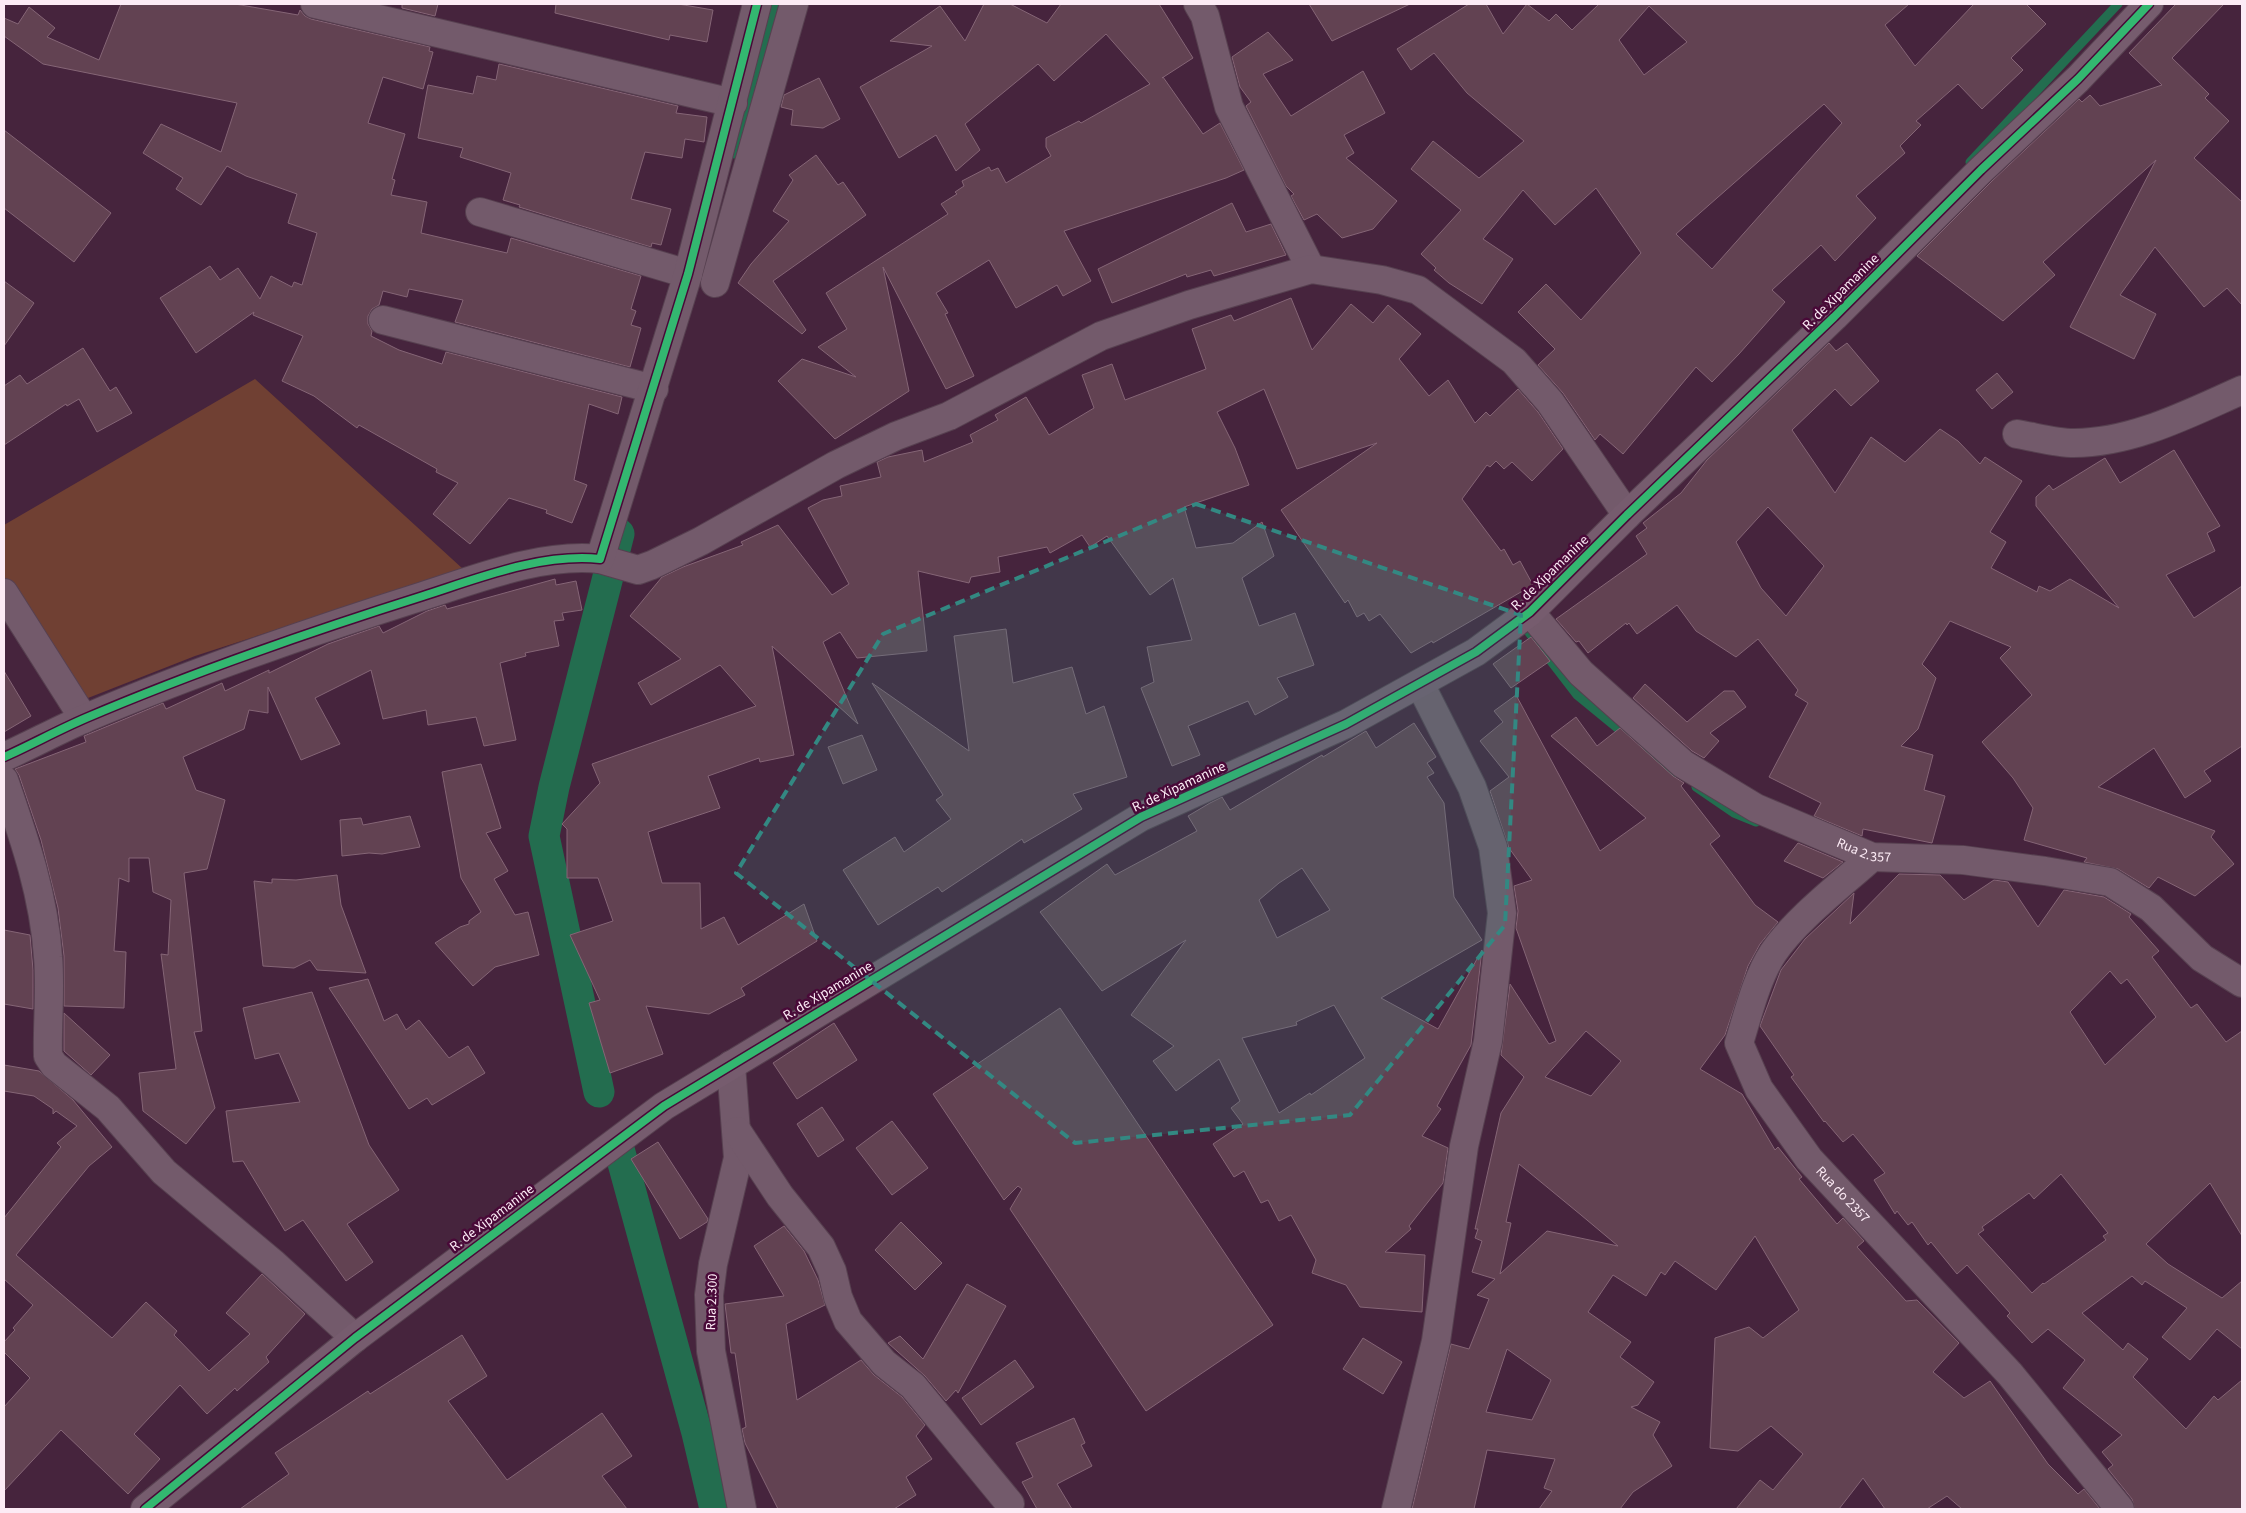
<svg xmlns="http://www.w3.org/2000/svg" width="2246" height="1513" viewBox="0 0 2246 1513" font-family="'Source Sans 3',sans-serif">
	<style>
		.grass { fill: #704033 }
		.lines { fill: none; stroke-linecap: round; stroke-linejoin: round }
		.stream { stroke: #236d4f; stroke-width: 9 }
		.canal { stroke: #236d4f; stroke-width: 31 }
		.building { fill: #624252; stroke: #856576; fill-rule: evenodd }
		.street-casing { stroke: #574050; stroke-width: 30 }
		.secondary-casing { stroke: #574050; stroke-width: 30 }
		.street { stroke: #735a6b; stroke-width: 28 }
		.secondary { stroke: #765c6e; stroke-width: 28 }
		.cycleway-casing { stroke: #490938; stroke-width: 11 }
		.cycleway { stroke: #33b770; stroke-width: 8 }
		.marked { fill: #338882; fill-opacity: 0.2; stroke: #338882; stroke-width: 4; stroke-dasharray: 10 6; stroke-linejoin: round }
		.labels { text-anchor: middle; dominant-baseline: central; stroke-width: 5; stroke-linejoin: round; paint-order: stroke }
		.street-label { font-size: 14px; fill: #fcebf5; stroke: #490938 }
	</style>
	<rect width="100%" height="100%" fill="#46243d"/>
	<!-- grass -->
	<path class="grass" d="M255 379 463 569 195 656 60 709 4 600V525Z"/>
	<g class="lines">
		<!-- stream -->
		<path class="stream" d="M1970 162 2118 4
			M1524 626 1577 695 1627 736
			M1641 748 1674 773
			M1696 787 1734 813 1756 822"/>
		<!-- canal -->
		<path class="canal" d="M734 143 775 4
			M599 1092 544 836 554 787 619 534
			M618 1145 697 1433 715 1509"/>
	</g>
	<!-- building -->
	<path class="building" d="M121 4H235L298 15 300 10 305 16 311 19 430 47 429 51 433 52 423 89 383 77 368 123 405 134 392 179 395 180 391 195 427 202 421 233 507 253 511 238 641 276 631 309 636 311 631 325 641 328 630 367 455 322 463 300 409 289 407 297 383 291 379 305 372 309 368 316V324L372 331 371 336 399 350 442 364 446 352 622 397 618 414 589 404 574 480 587 485 572 523 546 513 547 510 509 498 470 544 433 514 458 483 436 472 437 469 359 425 357 428 314 396 282 381 303 336 253 315 254 312 196 353 160 298 210 266 220 280 238 268 260 299 271 276 292 287 294 282 302 285 317 233 288 223 297 194 246 176 227 166 201 205 176 189 183 178 143 153 161 124 221 152 237 103 43 64 4 36V18L18 24 29 7 55 28 47 37 99 60Z
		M402 4H438L435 16 402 8Z
		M556 4H678L713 10 707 42 670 35 669 40 555 13Z
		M984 4H1010L1047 23 1061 4H1159L1193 58 1162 78 1163 77 1203 134 1220 123 1244 170 1226 178 1064 231 1091 281 1063 296 1057 285 1016 308 989 260 936 293 948 313 945 314 974 376 946 389 883 267 909 391 835 439 778 381 802 359 856 377 818 347 847 329 826 293 948 214 941 204 957 194 955 192 964 186 962 181 989 167 991 171 998 168 1006 183 1051 156 1046 147V138L1079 121 1081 123 1150 84 1106 34 1054 81 1038 64 965 124 980 150 956 171 936 135 899 158 860 87 932 46 890 41 940 6 965 41Z
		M1309 4H1410L1332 41Z
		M1469 4H1486L1503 34 1527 4 1549 21 1556 14 1572 30 1599 4H1909L1885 25 1915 66 1974 4H2026L2046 24 2011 58 2023 70 1982 109 1958 84 1916 121 1921 125 1900 146 1905 153 1856 196 1876 218 1835 261 1821 245 1772 290 1785 302 1739 354 1712 382 1696 367 1623 454 1600 434 1595 440 1563 393 1538 365 1555 349 1518 312 1546 284 1581 320 1641 253 1596 188 1555 225 1523 190 1483 239 1513 259 1482 304 1449 283 1434 270 1436 268 1421 254 1461 210 1411 169 1433 141 1479 178 1524 141 1467 93 1434 53 1411 70 1397 49ZM1649 6 1687 42 1644 75 1619 40ZM1824 104 1842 123 1712 269 1676 234Z
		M2176 4H2224L2172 58 2209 94 2205 98 2229 121 2194 158 2242 202V305L2227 288 2204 307 2155 247 2120 295 2156 314 2134 359 2070 327 2156 160 2043 262 2055 275 2003 321 1917 256 1992 181 2079 99 2082 102 2090 95 2100 106 2162 85 2129 53Z
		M1268 32 1293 60 1263 74 1291 116 1363 71 1385 113 1344 135 1354 153 1346 158 1397 201 1373 229 1342 238 1317 214 1304 220 1291 196 1294 194 1286 186 1246 106 1251 102 1240 87 1232 57Z
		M499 64 678 106 676 113 707 117 704 142 685 139 682 158 645 152 631 199 671 209 661 245 652 243 651 247 519 207 520 205 503 200 511 173 460 157 463 148 418 138 428 85 473 94 477 76 496 80Z
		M819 78 840 119 823 128 791 125 793 110 781 107 784 95Z
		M4 130 111 213 74 262 4 208Z
		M816 155 838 185 843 182 866 215 773 281 806 330 802 334 738 283 751 264 789 221 773 211 793 180 789 175Z
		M1232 203 1246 232 1271 224 1286 255 1214 276 1211 270 1187 277 1186 274 1112 303 1098 269Z
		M4 281 34 303 4 346Z
		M1291 298 1312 350 1351 304 1373 323 1388 305 1421 334 1399 359 1429 396 1448 380 1475 423 1486 412 1490 416 1518 389 1538 412 1563 449 1532 481 1512 462 1504 469 1496 461 1490 467 1487 465 1462 499 1501 551 1504 549 1513 565 1520 561 1533 585 1433 643 1432 641 1411 653 1380 614 1369 621 1364 613 1357 617 1348 600 1345 603 1281 510 1377 443 1297 469 1264 389 1217 412 1235 448 1249 485 1184 507 1196 548 1233 543 1262 522 1274 556 1242 578 1259 626 1295 613 1314 665 1277 678 1288 697 1255 715 1248 701 1188 726 1200 755 1172 766 1141 688 1154 682 1147 647 1192 640 1173 578 1150 595 1107 536 1090 547 1082 535 1050 553 1047 547 998 557 1000 572 971 577 969 583 918 571 927 651 857 658 840 632 823 642 858 724 772 646 794 755 760 762 759 758 708 776 720 808 648 832 662 883H700L701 929 724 917 738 945 804 904 817 941 741 988 745 995 709 1014 646 1006 663 1054 610 1073 589 1003 600 1000 570 935 613 921 598 878H567V829L562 824 600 783 592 764 756 706 720 665 651 705 638 683 681 659 630 616 662 577 683 567 743 545 741 542 778 525 832 595 849 584 808 508 823 500 842 496 840 486 881 477 877 462 888 457 922 450 924 462 973 442 970 435 998 420 995 415 1026 397 1049 435 1094 408 1082 375 1112 364 1125 400 1206 369 1192 329 1231 315 1234 321Z
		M1829 343 1836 351 1847 343 1879 381 1851 406 1835 389 1792 430 1835 493 1871 437 1905 462 1940 429 1958 441 1980 464 1985 457 2022 481 1990 532 2006 542 1991 568 2037 592 2039 586 2050 591 2070 579 2119 608 2036 506V497L2049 485 2053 490 2105 458 2120 483 2174 450 2220 526 2207 533 2215 551 2166 575 2194 618 2242 586V746L2204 771 2211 781 2185 798 2154 748 2098 787 2215 831 2211 837 2234 864 2195 896 2158 877 2149 888 2118 869 2084 862 2087 858 2024 840 2033 808 2013 778 1982 742 2032 695 2000 658 2011 647 1950 621 1922 664 1936 678 1918 729 1901 746 1933 755 1924 790 1945 796 1932 843 1863 829 1862 836 1814 816 1821 803 1769 777 1808 703 1795 695 1798 690 1758 639 1736 657 1696 631 1677 605 1637 634 1629 623 1627 625 1626 623 1588 653 1579 641 1576 642 1556 619 1647 554 1636 536 1647 528 1643 523 1681 493 1707 460ZM1768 507 1824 566 1786 616 1761 588 1736 542Z
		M83 348 110 391 116 387 132 413 97 432 79 399 67 406 66 404 4 445V386L20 375 27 384Z
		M1997 373 2013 392 1992 409 1976 390Z
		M555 579 556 585 576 581 582 610 562 613 564 620 554 621 559 646 525 653 526 656 500 663 516 740 484 746 476 717 428 725 426 710 383 719 371 670 315 698 340 744 301 760 268 687V713L249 710 244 729 183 757 196 790 225 800 207 869 184 873 202 1031 194 1032 215 1108 186 1144 143 1111 139 1073 176 1069 161 954 168 955 171 900 153 892 149 858H129V882L119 878 114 951 126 952 124 1008 64 1006V956L58 908 41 840 19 775 15 769 86 742 84 736 132 716 163 703 166 709 222 683 225 691 269 670V673L328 644 379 626 383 633 427 611 445 605 447 609Z
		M1006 629 1013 683 1072 667 1086 714 1104 706 1127 777 1073 794 1082 809 1024 843 1022 839 942 892 938 887 878 925 843 870 895 837 904 852 951 819 936 800 943 795 872 683 969 751 954 636Z
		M1531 637 1550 661 1511 688 1493 664Z
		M4 671 31 716 4 732Z
		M1645 684 1687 722 1724 691H1734L1746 707 1710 733 1719 741 1704 758 1692 751 1633 698Z
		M1516 695 1600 851 1646 818 1551 736 1576 717 1597 746 1620 728 1673 776 1684 783 1681 786 1720 836 1710 844 1755 905 1778 922 1760 944 1748 966 1725 1035 1700 1069 1742 1094 1775 1150 1778 1147 1802 1177 1799 1179 1837 1224 1843 1218 1864 1241 1857 1247 1906 1301 1917 1300 1959 1343 1933 1372 1964 1398 1990 1381 2048 1464 2078 1494 2084 1489 2100 1509H1962L1947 1496 1927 1509H1885L1863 1478 1839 1509H1736L1760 1480 1773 1490 1803 1454 1771 1426 1738 1451 1710 1448 1715 1338 1749 1327 1763 1338 1799 1310 1755 1236 1716 1290 1675 1261 1665 1275 1661 1272 1646 1296 1613 1275 1588 1312 1631 1342 1620 1357 1654 1382 1638 1405 1631 1407 1660 1422 1653 1435 1672 1466 1633 1492 1620 1509H1539L1552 1491 1544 1488 1555 1459 1487 1450 1474 1509H1412L1451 1344 1469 1349 1489 1299 1477 1295 1495 1279 1472 1272 1482 1241 1475 1238 1478 1229H1475L1501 1113 1524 1077 1501 1055 1510 984 1549 1044 1556 1041 1516 928 1518 911 1514 886 1532 880 1509 848 1490 791 1509 777 1480 741 1503 722 1494 711ZM1586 1031 1621 1061 1591 1096 1545 1077ZM1519 1164 1581 1215 1618 1246 1547 1231 1500 1274 1511 1223 1506 1222ZM1507 1349 1551 1380 1532 1420 1486 1412Z
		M1414 723 1436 757 1427 763 1434 773 1427 777 1444 803 1454 897 1482 940 1381 998 1438 1029 1482 950 1471 1045 1437 1106 1441 1109 1422 1136 1448 1148 1443 1183 1409 1226 1411 1229 1385 1252 1425 1255 1422 1312 1360 1307 1346 1285 1312 1273 1316 1260 1291 1215 1279 1221 1268 1200 1261 1203 1244 1171 1234 1177 1213 1144 1243 1124 1231 1108 1240 1101 1219 1059 1176 1091 1153 1061 1174 1046 1131 1015 1186 940 1102 991 1040 912 1107 864 1115 875 1197 831 1188 816 1210 803 1222 797 1230 810 1322 755 1323 757 1366 731 1376 748ZM1302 868 1330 910 1277 938 1259 900 1279 883ZM1334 1005 1365 1058 1311 1095 1310 1093 1279 1113 1242 1038 1297 1025 1296 1022Z
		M862 735 877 770 843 784 828 747Z
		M481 764 501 828 486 833 508 871 494 879 515 915 528 912 539 955 495 967 473 986 435 943 460 927 469 924V921L481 912 461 878 442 772Z
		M410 816 420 847 382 854 369 853 342 856 340 820 361 818 363 825Z
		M1798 843 1843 862 1823 878 1784 861Z
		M1899 874 1940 875 1964 900 1994 880 2008 882 2038 927 2064 890 2104 897 2131 914 2129 917 2159 951 2152 957 2191 1008 2197 1004 2226 1042 2242 1031V1236L2210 1183 2146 1244 2168 1264 2222 1298 2242 1281V1349L2217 1329 2190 1360 2162 1337 2187 1308 2145 1281 2142 1285 2132 1276 2082 1313 2123 1350 2128 1343 2148 1359 2133 1377 2186 1429 2214 1396 2218 1400 2242 1380V1509H2135L2132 1499 2108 1469 2113 1465 2102 1452 2122 1435 2063 1388 2085 1360 2048 1329 2032 1343 2007 1316 2010 1313 1967 1265 1957 1274 1931 1242 1928 1245 1912 1222 1908 1225 1897 1211 1895 1214 1874 1180 1885 1173 1853 1134 1843 1142 1825 1121 1824 1122 1791 1077 1794 1075 1760 1026 1781 970 1805 939 1854 893 1850 924ZM2110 971 2121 984 2127 979 2156 1017 2105 1065 2070 1012ZM2061 1174 2108 1233 2103 1236 2106 1240 2044 1284 2043 1283 2032 1293 1978 1234 1984 1230 1982 1227 2029 1193 2034 1199Z
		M337 875 341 905 366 973 317 970 310 960 294 968 263 966 254 881 272 883V879L296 880Z
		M4 930 30 935 33 970V1009L4 1004Z
		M368 979 384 1021 397 1014 406 1030 419 1020 449 1058 468 1046 485 1073 432 1105 427 1098 409 1109 329 988Z
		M312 992 369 1145 399 1190 347 1224 373 1262 346 1281 303 1220 285 1231 243 1161 233 1162 226 1111 300 1102 279 1053 255 1059 243 1008Z
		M1060 1008 1273 1325 1146 1411 1010 1209 1022 1189 1018 1186 1004 1200 933 1094Z
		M64 1013 110 1055 91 1075 64 1051Z
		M834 1023 857 1060 797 1099 773 1063Z
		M4 1065 39 1071 73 1100 112 1147 89 1166 16 1255 112 1338 146 1302 177 1331 174 1335 209 1371 250 1334 226 1313 262 1274 305 1314 266 1357 269 1362 237 1391 235 1388 207 1414 180 1385 134 1434 160 1459 128 1494 61 1430 4 1491V1407L30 1378 4 1352V1342L15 1330 13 1328 33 1305 4 1279V1218L61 1147 57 1143 77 1126 56 1111 53 1114V1109L34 1096 4 1091Z
		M822 1107 844 1140 818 1157 797 1124Z
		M892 1121 928 1168 892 1195 856 1148Z
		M658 1142 708 1219 707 1222 680 1239 631 1159Z
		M901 1222 942 1263 915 1290 875 1250Z
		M784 1226 804 1251 818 1280 825 1305 786 1324 797 1400 861 1360 874 1375 902 1397 925 1425 916 1436 932 1459 906 1477 916 1495 894 1509H778L745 1443 742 1429 746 1427 735 1353H731L725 1304 784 1296 754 1246Z
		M967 1284 1006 1306 958 1393 956 1390 946 1401 925 1376 888 1343 900 1336 923 1359Z
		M462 1335 487 1376 448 1401 507 1480 602 1413 632 1456 602 1476 627 1509H240L289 1474 275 1453 368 1391 370 1394Z
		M1363 1338 1402 1362 1383 1394 1343 1369Z
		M1015 1360 1034 1387 981 1425 962 1398Z
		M1074 1418 1085 1443 1081 1445 1092 1466 1057 1484 1072 1509H1037L1022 1482 1033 1477 1016 1443Z"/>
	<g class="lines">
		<defs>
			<g id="street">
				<path d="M315 4 733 103"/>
				<path d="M1198 4 1205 16 1229 107 1311 269"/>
				<path d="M480 212 688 274"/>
				<path d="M715 283 794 4"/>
				<path d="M383 320 654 389"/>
				<path d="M2017 434C2035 437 2055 443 2074 443 2133 443 2190 413 2242 390"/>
				<path d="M600 559 638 570 652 565 701 541 836 465 896 436 949 416 1101 336 1189 305 1311 269 1382 280 1418 290 1514 361 1550 402 1627 515"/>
				<path d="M4 593 84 719"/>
				<path id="s1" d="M1530 612 1581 673 1683 764 1756 808 1872 857 1963 860 2045 871 2110 882 2151 908 2202 958 2242 983"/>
				<path d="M4 757C31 745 58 730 86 718 196 671 309 632 423 596 479 578 541 553 600 559L688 274 757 4"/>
				<path d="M4 780C24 838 44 895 48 957 51 989 47 1023 48 1056L54 1065 108 1108 164 1172 274 1264 355 1338"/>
				<path id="s2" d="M1872 857C1842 884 1795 920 1773 953 1757 977 1748 1014 1739 1043L1759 1089 1809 1159 2010 1374 2120 1509"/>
				<path d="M731 1065 738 1158 713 1264 709 1295 711 1351 742 1509"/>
				<path d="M737 1131 780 1196 821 1247 832 1271 838 1297 848 1321 884 1363 913 1386 1010 1504"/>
				<path d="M1396 1509 1436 1341 1464 1146 1488 1041 1502 913 1493 847 1472 787 1420 684"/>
			</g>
			<path id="secondary" d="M145 1509 355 1338 664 1106 1141 817 1346 724 1476 652 1530 612 1627 515 1834 317 1981 170 2078 79 2149 4"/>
		</defs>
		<!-- street casing -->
		<use href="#street" class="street-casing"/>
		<!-- secondary casing -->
		<use href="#secondary" class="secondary-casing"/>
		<!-- street -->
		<use href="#street" class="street"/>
		<!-- secondary -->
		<use href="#secondary" class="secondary"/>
		<defs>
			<path id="cycleway" d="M4 757C31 745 58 730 86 718 196 671 309 632 423 596 479 578 541 553 600 559L688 274 757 4
				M145 1509 355 1338 664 1106 1141 817 1346 724 1476 652 1530 612 1627 515 1834 317 1981 170 2078 79 2149 4"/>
		</defs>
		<!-- cycleway casing -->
		<use href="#cycleway" class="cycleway-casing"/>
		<!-- cycleway -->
		<use href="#cycleway" class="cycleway"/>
	</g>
	<!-- marked area -->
	<path class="marked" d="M1196 504 1521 615 1505 925 1350 1115 1075 1143 736 873 883 634Z"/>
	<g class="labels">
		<!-- street labels -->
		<g class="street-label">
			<text transform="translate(1841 292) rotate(-45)">R. de Xipamanine</text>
			<text transform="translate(1550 573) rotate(-44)">R. de Xipamanine</text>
			<text transform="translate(1179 787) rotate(-25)">R. de Xipamanine</text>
			<text stroke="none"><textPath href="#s1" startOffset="418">Rua 2.357</textPath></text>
			<text transform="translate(828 991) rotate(-31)">R. de Xipamanine</text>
			<text stroke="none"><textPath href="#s2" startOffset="420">Rua do 2357</textPath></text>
			<text transform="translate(492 1218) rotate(-37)">R. de Xipamanine</text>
			<text transform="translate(712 1302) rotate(-88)">Rua 2.300</text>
		</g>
	</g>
	<!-- border -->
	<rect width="2246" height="1513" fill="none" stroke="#fcebf5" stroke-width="10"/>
</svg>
